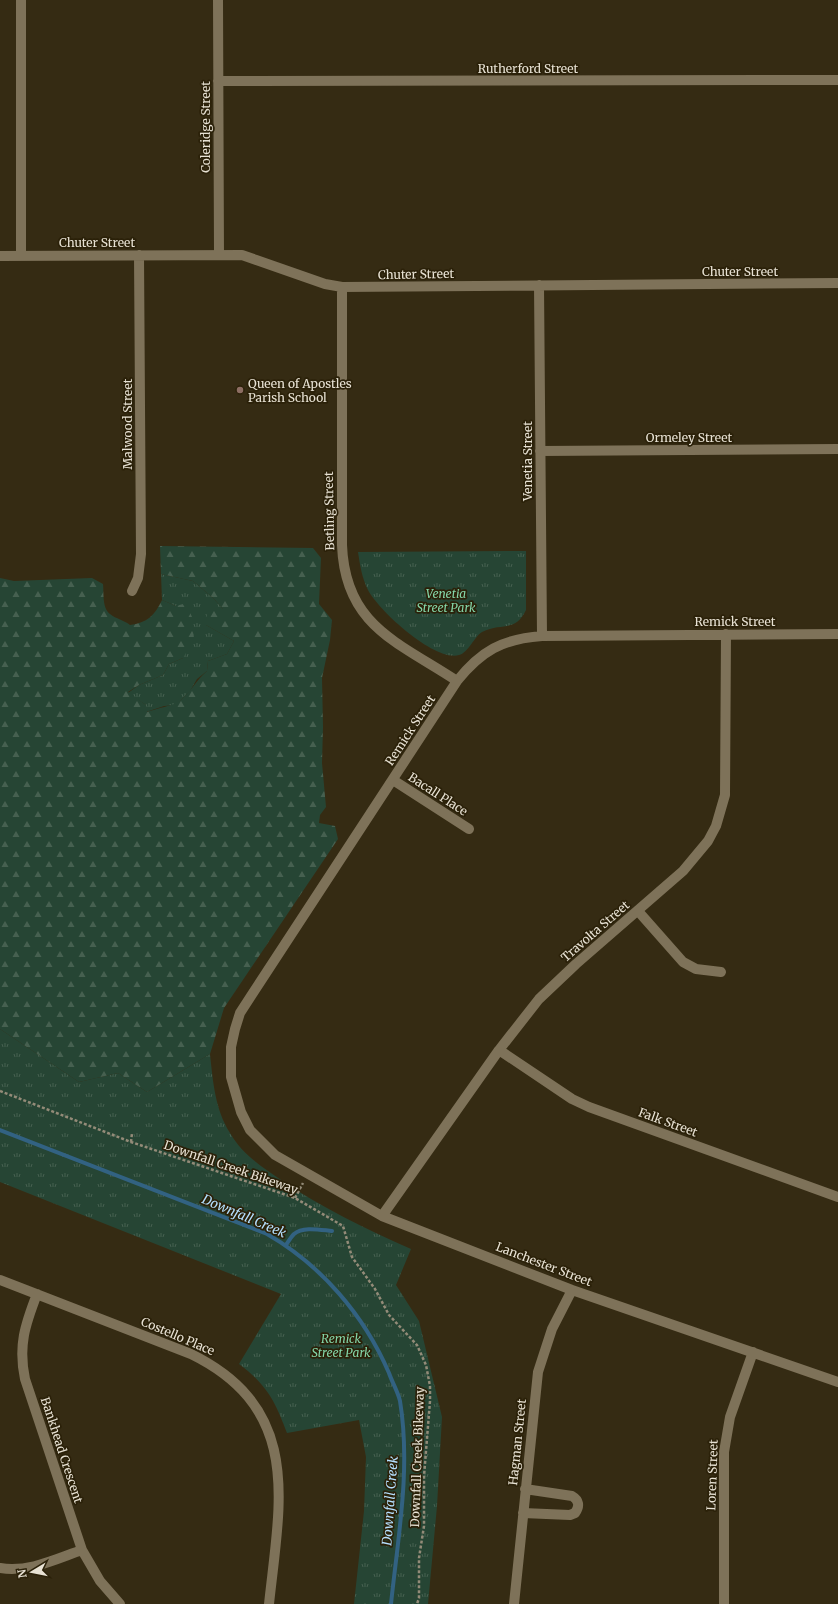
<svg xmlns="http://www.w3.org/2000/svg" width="838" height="1604" viewBox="0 0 838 1604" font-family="Merriweather,serif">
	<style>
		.grass { fill: url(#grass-tufts) }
		.forest { fill: url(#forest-firs) }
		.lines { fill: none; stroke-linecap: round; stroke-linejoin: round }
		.stream { stroke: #326282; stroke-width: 4 }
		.path { stroke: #938b78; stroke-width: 2.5; stroke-dasharray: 3 2; stroke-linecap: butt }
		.minor { stroke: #7e7259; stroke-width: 10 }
		.education-dot { fill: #8d6e63; stroke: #2b2109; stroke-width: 1.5 }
		.labels { text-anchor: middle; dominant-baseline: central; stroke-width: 3.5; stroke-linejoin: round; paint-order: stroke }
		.street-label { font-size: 12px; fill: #e8e2d4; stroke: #2b2109 }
		.poi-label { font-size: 12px; fill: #e8e2d4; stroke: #2b2109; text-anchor: start }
		.park-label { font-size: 12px; font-style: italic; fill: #84d6a9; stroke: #2b2109 }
		.water-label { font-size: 13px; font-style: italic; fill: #b5e0ff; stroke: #2b2109 }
	</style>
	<defs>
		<pattern id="grass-tufts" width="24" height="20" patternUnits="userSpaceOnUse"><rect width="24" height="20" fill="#264534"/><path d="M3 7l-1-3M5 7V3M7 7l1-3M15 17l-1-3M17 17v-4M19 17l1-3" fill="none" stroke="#466050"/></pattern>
		<pattern id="forest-firs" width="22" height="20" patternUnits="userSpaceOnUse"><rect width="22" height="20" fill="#264534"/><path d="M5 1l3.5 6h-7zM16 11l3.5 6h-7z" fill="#466050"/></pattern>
	</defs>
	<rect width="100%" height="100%" fill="#352b13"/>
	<!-- grass -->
	<path class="grass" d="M526 551V610C515 633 501 622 482 632 474 637 468 653 459 655 435 662 379 611 368 590 362 578 360 565 358 552Z
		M161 574 193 581 213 598 224 610 206 625 234 641 227 654 208 661 207 671 197 679 190 691 176 705 164 706 146 712V705L128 693 139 685 163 675 169 664 183 658 176 606 162 600Z
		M0 1029 79 1082 118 1073 147 1092 210 1054C213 1082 215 1109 230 1133 242 1154 262 1167 281 1180 322 1208 366 1229 411 1249L396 1285 419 1321 442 1417 437 1506 428 1604H354L364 1511 366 1457 359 1420 287 1433C275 1401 267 1385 239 1364L281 1294 0 1182Z"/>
	<!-- forest -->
	<path class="forest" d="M160 546 313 548 321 558 319 604 332 620 330 640 322 678 323 727 322 763 326 807 320 815 319 823 335 826 338 839 224 1008 210 1054 147 1092 118 1073 79 1082 0 1029V578L14 581 92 578 103 584C104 593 102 608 110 614 116 619 124 620 130 625 147 623 155 615 162 600L176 606 183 604 188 608 192 617 194 639 183 658 169 664 163 675 139 685 128 692 146 705 147 712C152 710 176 704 177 703 190 694 195 681 207 671L208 661 227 654 234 641 206 625 207 612 215 609H223L213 598 193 581 161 574Z"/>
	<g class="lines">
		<!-- stream -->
		<path class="stream" d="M0 1130 267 1234C321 1265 364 1315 389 1373 392 1382 398 1392 400 1401 411 1468 398 1537 391 1604
			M286 1245C288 1242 291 1237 294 1234 303 1226 321 1230 332 1231"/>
		<!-- path -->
		<path class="path" d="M0 1091 131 1142 295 1198 343 1226 352 1257 375 1289 389 1315 417 1345 426 1365 430 1386V1401L424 1476V1526L419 1558V1598L417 1604
			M131 1142 132 1133
			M295 1198 303 1183"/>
		<!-- minor -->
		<path class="minor" d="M21 0V256
			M218 0 219 254
			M218 81 838 80
			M0 256 242 255 325 284 342 287 838 283
			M539 285 542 636
			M342 287V545C345 626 398 642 457 681
			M540 451 838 449
			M132 591 138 578 141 554 139 255
			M838 634 542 636C502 639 481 651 457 681L251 996 240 1013 235 1029 231 1047V1077L241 1112 250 1130 275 1155 382 1216 572 1290 838 1382
			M393 780 469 829
			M638 911 683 962 696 969 721 972
			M499 1050 572 1099 589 1107 838 1197
			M382 1216 499 1050 539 999 576 964 683 871 708 841 716 826 725 795 726 634
			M0 1280 191 1354C303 1409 280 1501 269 1604
			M37 1294C25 1325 18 1346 25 1379L82 1550 100 1581 120 1604
			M523 1513 570 1515 575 1513C580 1506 579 1500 572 1496L525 1489
			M0 1568C28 1573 56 1559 82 1550
			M514 1604 538 1372 552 1329 572 1290
			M724 1604V1452L730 1417 753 1352"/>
	</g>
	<!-- markers -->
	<circle class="education-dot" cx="240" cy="390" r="4"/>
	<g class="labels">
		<!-- street labels -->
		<g class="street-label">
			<text x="528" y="68">Rutherford Street</text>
			<text transform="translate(205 127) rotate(-90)">Coleridge Street</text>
			<text x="97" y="242">Chuter Street</text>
			<text x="740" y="271">Chuter Street</text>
			<text transform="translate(416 274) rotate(-1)">Chuter Street</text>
			<text transform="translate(127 424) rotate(-90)">Malwood Street</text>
			<text x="689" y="437">Ormeley Street</text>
			<text transform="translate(527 461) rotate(-90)">Venetia Street</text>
			<text transform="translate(329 511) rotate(-91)">Betling Street</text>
			<text x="735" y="621">Remick Street</text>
			<text transform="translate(410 730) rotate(-57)">Remick Street</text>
			<text transform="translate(438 794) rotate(33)">Bacall Place</text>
			<text transform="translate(595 931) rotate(-41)">Travolta Street</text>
			<text transform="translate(668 1122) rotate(20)">Falk Street</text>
			<text transform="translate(231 1167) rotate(19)">Downfall Creek Bikeway</text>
			<text transform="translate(544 1264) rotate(21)">Lanchester Street</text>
			<text transform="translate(178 1336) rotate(23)">Costello Place</text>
			<text transform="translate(517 1442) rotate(-84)">Hagman Street</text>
			<text transform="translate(62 1450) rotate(72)">Bankhead Crescent</text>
			<text transform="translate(417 1457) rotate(-88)">Downfall Creek Bikeway</text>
			<text transform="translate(712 1475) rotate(-88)">Loren Street</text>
		</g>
		<!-- poi labels -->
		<g class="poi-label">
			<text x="248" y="383">Queen of Apostles<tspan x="248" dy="14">Parish School</tspan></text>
		</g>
		<!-- park labels -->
		<g class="park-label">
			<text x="446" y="593">Venetia<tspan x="446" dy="14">Street Park</tspan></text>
			<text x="341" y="1338">Remick<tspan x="341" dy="14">Street Park</tspan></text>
		</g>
		<!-- water labels -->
		<g class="water-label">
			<text transform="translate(244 1216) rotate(23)">Downfall Creek</text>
			<text transform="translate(390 1501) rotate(-86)">Downfall Creek</text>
		</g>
	</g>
	<!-- north arrow -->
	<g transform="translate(32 1572) rotate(260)" stroke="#2b2109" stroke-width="3" paint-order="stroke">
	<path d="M0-3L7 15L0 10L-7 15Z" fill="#e8e2d4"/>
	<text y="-6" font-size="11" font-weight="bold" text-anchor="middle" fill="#e8e2d4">N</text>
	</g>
</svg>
